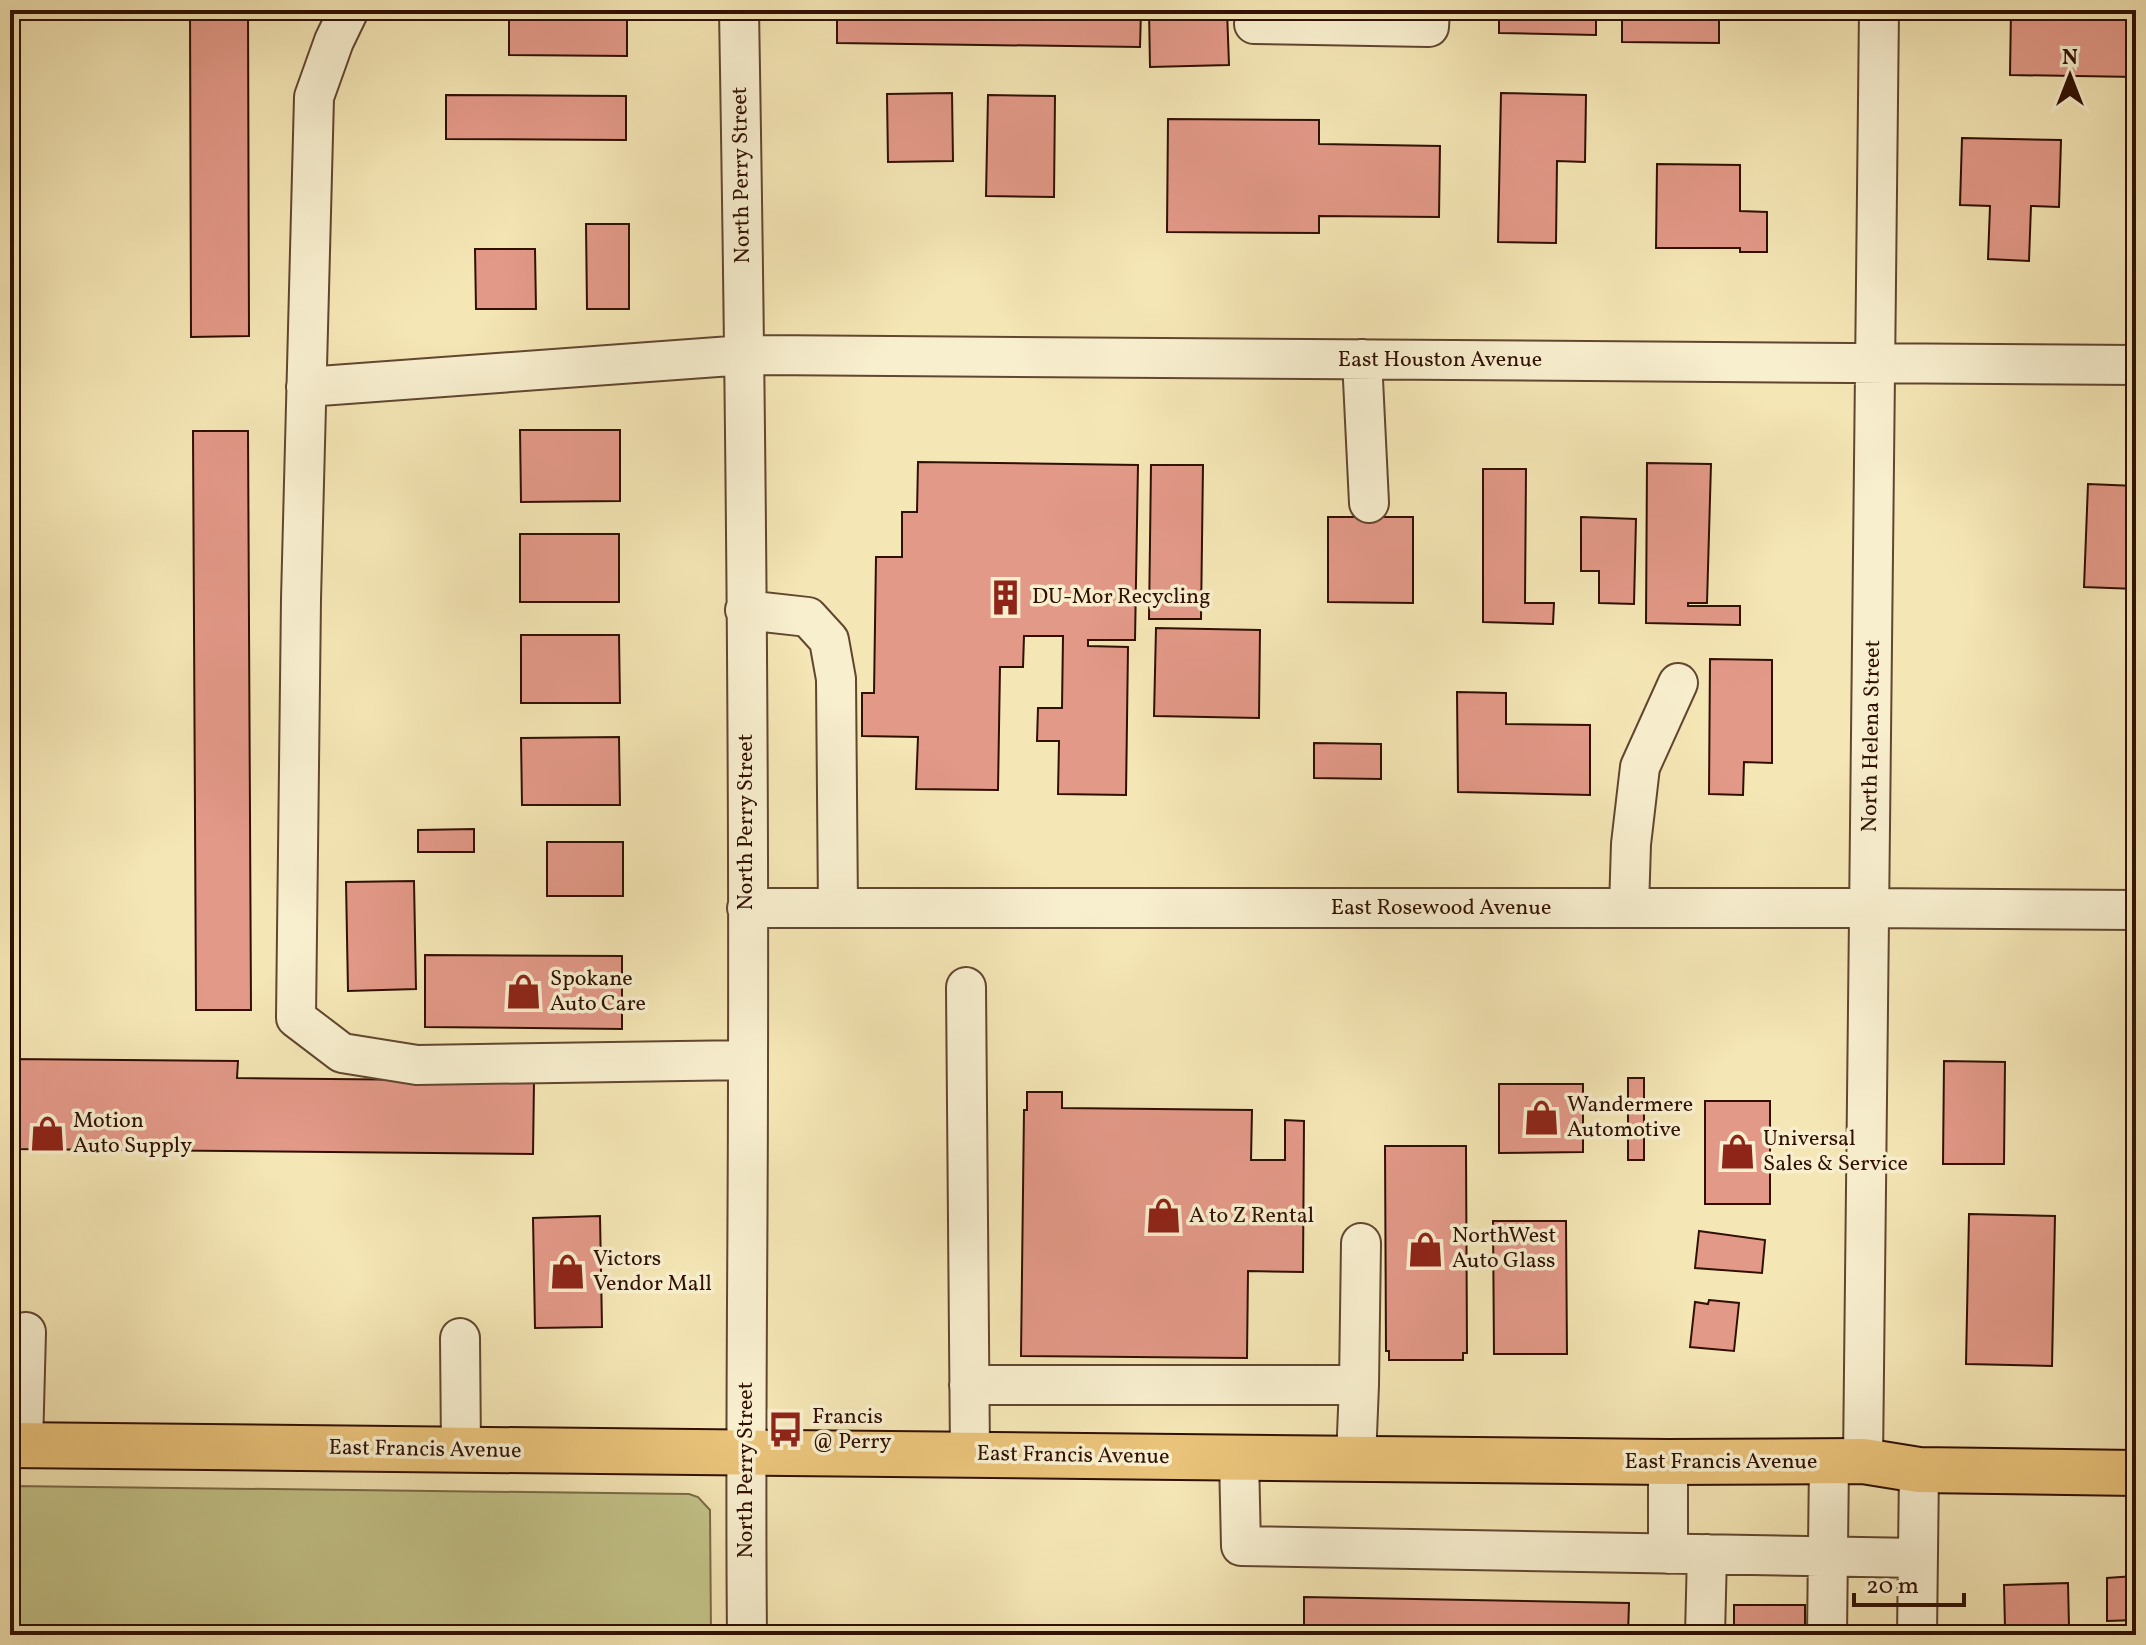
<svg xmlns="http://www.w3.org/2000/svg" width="2146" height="1645" viewBox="0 0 2146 1645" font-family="Vollkorn,serif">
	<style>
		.green { fill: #c3c388; stroke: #7a6a46; stroke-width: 2 }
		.building { fill: #e39988; stroke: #301003; stroke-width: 2 }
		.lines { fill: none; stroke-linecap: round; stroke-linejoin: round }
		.minor-casing { stroke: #614630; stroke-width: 42 }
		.major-casing { stroke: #301003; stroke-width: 48 }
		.minor { stroke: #f8efcf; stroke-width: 38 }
		.major { stroke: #eac37a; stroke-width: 44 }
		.labels { text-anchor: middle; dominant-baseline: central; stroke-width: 7; stroke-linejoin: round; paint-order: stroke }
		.street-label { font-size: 22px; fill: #301003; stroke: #f8efcf }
		.poi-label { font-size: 22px; fill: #301003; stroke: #f8efcf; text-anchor: start }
	</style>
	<rect width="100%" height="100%" fill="#f5e6b5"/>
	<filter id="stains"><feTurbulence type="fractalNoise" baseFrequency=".0025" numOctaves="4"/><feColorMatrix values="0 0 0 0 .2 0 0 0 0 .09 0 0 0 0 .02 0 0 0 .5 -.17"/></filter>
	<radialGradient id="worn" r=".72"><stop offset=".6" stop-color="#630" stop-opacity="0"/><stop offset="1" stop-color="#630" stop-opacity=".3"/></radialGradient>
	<!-- green -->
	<path class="green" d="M10 1486 689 1494 698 1497 710 1510 711 1635H10Z"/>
	<!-- building -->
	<path class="building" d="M190 10H248L249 336 191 337Z
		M509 10 627 11V56L509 55Z
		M837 10H1141L1140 47 837 43Z
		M1149 10H1227L1229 65 1150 67Z
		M1499 10H1596V35L1499 33Z
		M1622 10H1719V43L1622 42Z
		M2011 10H2136V77L2010 75Z
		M952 93 953 161 888 162 887 94Z
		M1501 93 1586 95 1585 162 1557 161 1556 243 1498 242Z
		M446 95 626 96V140L446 139Z
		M988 95 1055 96 1054 197 986 196Z
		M1168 119 1319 120V144L1440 146 1439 217 1319 216V233L1167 232Z
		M1962 138 2061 140 2059 207 2031 206 2029 261 1988 259 1990 206 1960 205Z
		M1657 164 1740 165V211L1767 212V252H1740V248H1656Z
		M586 224H629V309H587Z
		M475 249H535L536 309H476Z
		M520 430H620V501L521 502Z
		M193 431H248L251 1010H196Z
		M918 462 1138 465 1135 640H1088V646L1128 647 1126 795 1058 794 1059 741H1037L1038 708H1062L1063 636H1024L1023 667H1000L998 790 916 789 918 737 862 736V693H874L876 557H902V512H917Z
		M1647 463 1711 464 1707 603H1688V606H1740V625L1646 623Z
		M1151 465H1203L1201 619H1149Z
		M1483 469H1526L1525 603H1554L1553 624 1483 622Z
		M2088 484 2136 486V589L2084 587Z
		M1328 517H1413V603L1328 602Z
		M1581 517 1636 519 1634 604 1599 603V571H1581Z
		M520 534H619V602H520Z
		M1156 628 1260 630 1259 718 1154 716Z
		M521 635H619L620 703H521Z
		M1710 659 1772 660V763L1744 762 1743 795 1709 794Z
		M1457 692 1506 693V724L1590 725V795L1458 792Z
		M619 737 620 805H522L521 738Z
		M1314 743 1381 744V779L1314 778Z
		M474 829V852H418V830Z
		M547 842H623V896H547Z
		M414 881 416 989 348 991 346 882Z
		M425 955 622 956V1029L425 1027Z
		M10 1059 238 1061 237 1078 534 1081 533 1154 10 1149Z
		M1944 1061 2005 1062 2004 1164H1943Z
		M1628 1078H1644V1160H1628Z
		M1499 1084H1583V1152L1499 1153Z
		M1027 1092H1062V1108L1252 1110 1251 1160H1285V1120L1304 1121 1303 1272 1248 1271 1247 1358 1021 1356 1024 1110H1027Z
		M1705 1101H1770V1204H1705Z
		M1385 1146H1466L1467 1353H1463V1360H1389V1351H1386Z
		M1969 1214 2055 1216 2052 1366 1966 1364Z
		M600 1216 602 1327 535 1328 533 1218Z
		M1493 1221H1566L1567 1354H1494Z
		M1699 1231 1765 1240 1762 1273 1695 1268Z
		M1709 1300 1739 1303 1734 1351 1690 1347 1695 1302 1708 1304Z
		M2134 1576 2136 1620 2107 1621V1578Z
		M2068 1583 2069 1626 2005 1628 2004 1585Z
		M1304 1597 1629 1603 1628 1635H1304Z
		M1734 1605H1805V1635H1734Z"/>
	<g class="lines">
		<defs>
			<path id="minor" d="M349 10 334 41 314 97 301 599 296 1018 342 1053 417 1065 748 1060
				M739 10C745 361 749 712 748 1063 748 1254 745 1444 747 1635
				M1254 24 1429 27 1430 10
				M1362 359 1369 503
				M306 387 745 355 2136 365
				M745 610 808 617 829 640 836 679 838 908
				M747 908H1870L2136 910
				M1629 908 1631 844 1640 767 1678 683
				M966 987 970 1454
				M460 1338 461 1450
				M969 1385H1359L1356 1459
				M1359 1385 1361 1243
				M23 1445 26 1332
				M1239 1458 1241 1546 1917 1558
				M1863 1461 1879 10
				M1668 1462V1554
				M1705 1635 1707 1554
				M1827 1635 1829 1462
				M1917 1635 1919 1470"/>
			<path id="major" d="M10 1445 1668 1462 1863 1461 1919 1470 2136 1473"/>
		</defs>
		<!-- minor casing -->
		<use href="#minor" class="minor-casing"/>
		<!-- major casing -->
		<use href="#major" class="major-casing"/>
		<!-- minor -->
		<use href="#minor" class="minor"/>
		<!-- major -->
		<use href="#major" class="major"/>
	</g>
	<!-- icons -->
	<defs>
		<symbol id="building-bare" viewBox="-9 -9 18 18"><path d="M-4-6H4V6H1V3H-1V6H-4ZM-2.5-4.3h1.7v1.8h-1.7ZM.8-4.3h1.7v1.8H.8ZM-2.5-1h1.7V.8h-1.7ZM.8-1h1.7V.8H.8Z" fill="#8f2418" stroke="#f8efcf" stroke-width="2.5" paint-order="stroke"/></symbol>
		<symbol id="shop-bare" viewBox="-9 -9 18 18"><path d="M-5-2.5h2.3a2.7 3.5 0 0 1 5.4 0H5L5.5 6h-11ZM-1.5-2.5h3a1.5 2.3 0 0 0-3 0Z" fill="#8f2418" stroke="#f8efcf" stroke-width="2.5" paint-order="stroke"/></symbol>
		<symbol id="bus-bare" viewBox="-9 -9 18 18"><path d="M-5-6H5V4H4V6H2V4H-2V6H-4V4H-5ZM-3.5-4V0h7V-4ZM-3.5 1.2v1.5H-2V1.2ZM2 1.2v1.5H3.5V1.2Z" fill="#8f2418" stroke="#f8efcf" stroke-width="2.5" paint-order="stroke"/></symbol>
	</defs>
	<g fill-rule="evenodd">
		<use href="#building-bare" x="980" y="572" width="51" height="51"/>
		<use href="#shop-bare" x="498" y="966" width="51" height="51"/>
		<use href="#shop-bare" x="1516" y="1092" width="51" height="51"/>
		<use href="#shop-bare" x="22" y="1108" width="51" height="51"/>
		<use href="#shop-bare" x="1712" y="1126" width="51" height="51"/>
		<use href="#shop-bare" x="1138" y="1190" width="51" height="51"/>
		<use href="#shop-bare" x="1400" y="1224" width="51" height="51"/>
		<use href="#shop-bare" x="542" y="1246" width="51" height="51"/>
		<use href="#bus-bare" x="760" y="1404" width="51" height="51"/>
	</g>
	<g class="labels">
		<!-- street labels -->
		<g class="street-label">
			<text transform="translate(742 175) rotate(-91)">North Perry Street</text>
			<text x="1440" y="360">East Houston Avenue</text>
			<text transform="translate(1872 736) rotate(-89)">North Helena Street</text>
			<text transform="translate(746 822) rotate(-90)">North Perry Street</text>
			<text x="1441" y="908">East Rosewood Avenue</text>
			<text transform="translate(425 1450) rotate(1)">East Francis Avenue</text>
			<text transform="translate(1073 1456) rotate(1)">East Francis Avenue</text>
			<text x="1721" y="1462">East Francis Avenue</text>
			<text transform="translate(746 1470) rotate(-90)">North Perry Street</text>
		</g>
		<!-- poi labels -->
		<g class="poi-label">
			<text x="1032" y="597">DU-Mor Recycling</text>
			<text x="550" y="979">Spokane<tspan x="550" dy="25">Auto Care</tspan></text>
			<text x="1567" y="1105">Wandermere<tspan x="1567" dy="25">Automotive</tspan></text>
			<text x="73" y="1121">Motion<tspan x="73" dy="25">Auto Supply</tspan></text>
			<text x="1763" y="1139">Universal<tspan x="1763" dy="25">Sales &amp; Service</tspan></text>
			<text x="1189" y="1216">A to Z Rental</text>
			<text x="1452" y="1236">NorthWest<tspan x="1452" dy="25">Auto Glass</tspan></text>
			<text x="593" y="1259">Victors<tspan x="593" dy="25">Vendor Mall</tspan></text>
			<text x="812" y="1417">Francis<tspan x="812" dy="25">@ Perry</tspan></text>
		</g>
	</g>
	<!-- margin -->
	<rect width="2146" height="1645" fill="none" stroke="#f5e6b5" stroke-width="40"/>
	<rect x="12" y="12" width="2122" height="1621" fill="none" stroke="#301003" stroke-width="4"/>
	<rect x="20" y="20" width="2106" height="1605" fill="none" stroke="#301003" stroke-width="2"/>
	<!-- north arrow -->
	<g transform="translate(2070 76)" stroke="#f8efcf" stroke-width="6" paint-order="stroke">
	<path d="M0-6L14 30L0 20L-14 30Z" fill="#301003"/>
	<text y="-12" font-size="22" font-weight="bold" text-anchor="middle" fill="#301003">N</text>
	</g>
	<!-- scale -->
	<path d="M1854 1593v12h110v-12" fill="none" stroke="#301003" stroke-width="4"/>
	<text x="1866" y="1593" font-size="24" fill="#301003" stroke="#f8efcf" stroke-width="6" paint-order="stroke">20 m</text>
	<rect width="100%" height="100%" filter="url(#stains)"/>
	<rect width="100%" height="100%" fill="url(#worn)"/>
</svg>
